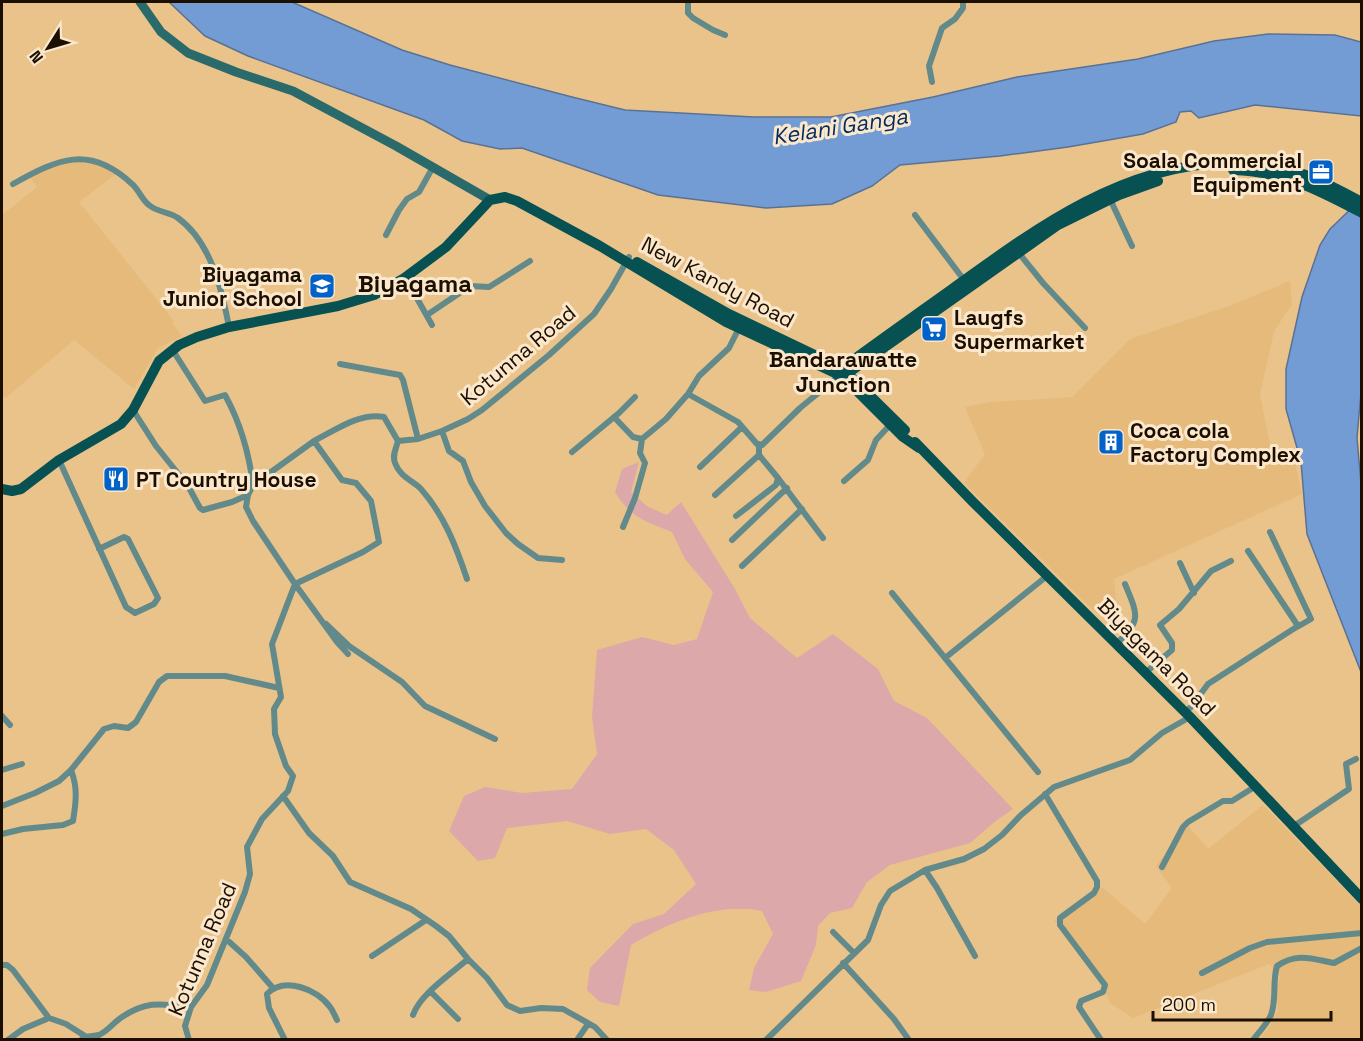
<svg xmlns="http://www.w3.org/2000/svg" width="1363" height="1041" viewBox="0 0 1363 1041" font-family="'Space Grotesk',sans-serif">
	<style>
		.built { fill: #e5ba7b }
		.green { fill: #dca8a9 }
		.water { fill: #739cd4; stroke: #597294; stroke-width: 1.5 }
		.lines { fill: none; stroke-linecap: round; stroke-linejoin: round }
		.minor { stroke: #638a8a; stroke-width: 6 }
		.secondary { stroke: #2a6a6b; stroke-width: 9 }
		.primary { stroke: #085152; stroke-width: 10 }
		.labels { text-anchor: middle; dominant-baseline: central; stroke-width: 6; stroke-linejoin: round; paint-order: stroke }
		.poi-label { font-size: 21px; font-weight: bold; fill: #1c0f00; stroke: #fbe8cc; text-anchor: start }
		.street-label { font-size: 21px; fill: #1c0f00; stroke: #fbe8cc }
		.water-label { font-size: 22px; font-style: italic; fill: #022a5c; stroke: #fbe8cc }
		.neighbourhood-label { font-size: 22px; font-weight: bold; fill: #1c0f00; stroke: #fbe8cc }
		.quarter-label { font-size: 24px; font-weight: bold; fill: #1c0f00; stroke: #fbe8cc }
	</style>
	<rect width="100%" height="100%" fill="#eac38b"/>
	<!-- built -->
	<path class="built" d="M98 160 116 174 79 202 174 321 172 323 182 336 158 348 134 389 74 340 7 397H4L2 396V215L37 187 30 177 60 164Z
		M1290 281 1292 305 1274 331 1260 395 1270 445 1293 453 1302 494 1114 579 1116 599 1106 617 1092 609 964 483 985 454 965 407 990 402 1072 397 1130 339 1229 306Z
		M1263 805 1361 906V1039H1259L1270 1026 1278 1010 1276 994 1280 976 1269 964 1133 1018 1110 1003 1101 978 1054 920 1079 908 1102 887 1145 924 1172 888 1156 866 1182 832 1188 826 1208 849Z"/>
	<!-- green -->
	<path class="green" d="M639 462 631 492 648 507 667 515 681 502 735 589 750 618 797 658 833 634 878 669 894 701 927 718 1013 809 997 820 970 843 890 865 867 882 852 908 830 913 818 926 816 945 801 981 766 992 749 990 754 968 773 934 762 911C717 902 670 922 631 945L619 1006 600 1002 587 990 590 968 633 924 664 914 696 884 674 850 646 829 610 834 567 821 507 828 495 858 478 861 449 831 464 796 485 787 522 793 572 789 597 754 592 717 597 650 642 637 674 645 697 639 713 592 685 559 672 532C646 522 630 517 615 492L622 469Z"/>
	<!-- water -->
	<path class="water" d="M169 2H292L402 50 450 65 572 97 625 110 754 117H831L933 97 1017 77 1138 59 1214 41 1268 34 1335 35 1361 42V116L1255 105 1199 118 1191 111 1180 112 1176 122 1143 134 1068 147 1000 156 900 165 872 186 832 204 766 208 658 195 522 148 500 149 462 141 424 120 248 56 205 36Z
		M1361 199 1362 381 1357 438 1362 495 1361 672 1307 534 1301 462 1286 409V369L1302 297 1320 245 1330 229Z"/>
	<g class="lines">
		<!-- minor -->
		<path class="minor" d="M688 2V13L693 18 713 30 725 35
			M932 82 929 66 942 28 955 19 963 8V2
			M13 184C58 159 89 144 132 184 139 190 142 200 149 205 156 212 170 212 178 218 211 242 222 290 229 327
			M1110 199 1132 246
			M915 215 964 280
			M386 235 399 210 407 199 419 192 433 167
			M1018 252 1043 283 1085 328
			M405 277 432 325
			M427 315 470 286 489 287 530 261
			M172 349 205 401 225 395C241 424 249 453 253 485
			M340 364 400 375 403 380 418 439
			M688 394 738 422 757 444 762 445 800 408 839 376
			M133 410 156 446 188 486 200 508 203 510 232 502 248 495 246 507 253 521 295 584 337 642 348 654
			M614 417 633 437 642 439
			M442 431 449 451 463 461 471 482 485 506 506 533 518 544 538 558 562 560
			M398 441C396 449 392 455 395 463 400 477 412 480 421 489 444 515 456 546 467 579
			M572 452 619 413 635 397
			M59 460 126 607 135 613 154 604 158 598 128 539 124 537 99 549
			M700 467 742 427
			M778 478 823 538
			M844 481 868 460 876 440 890 425
			M248 495 253 485 314 441
			M715 495 759 455V444
			M736 516 776 485 778 478 759 455
			M623 527 635 498 645 463 640 453 642 439 666 419 688 394 699 376 729 348 739 328
			M1270 532 1311 619 1297 627
			M732 540 787 488
			M1180 563 1194 593
			M742 566 802 509
			M892 593 1038 772
			M326 624 349 646 402 682 425 706 495 739
			M1116 644C1142 621 1138 615 1125 584
			M945 658 1047 576
			M1145 673 1172 650V643L1160 625 1179 609 1211 571 1231 561
			M1185 712 1191 707 1208 684 1298 626 1248 551
			M2 716 10 725
			M2 770 22 764
			M1045 794 1097 881V887L1094 893 1060 918V925L1105 985 1103 992 1081 1001 1079 1007 1101 1040
			M283 796 309 833 333 856 350 882 411 909 436 926 449 936 468 959 487 978 507 1005 520 1011 541 1008 563 1009 595 1027 607 1040
			M2 806 35 793 59 781 71 770 104 729 114 726 128 728 136 722 159 682 167 676H225L279 688
			M1294 826 1349 789 1346 764 1356 759
			M2 834 23 829 63 825 73 821C76 802 78 788 71 770
			M1162 867 1183 827 1188 822 1223 801H1232L1256 786
			M925 870 937 888 975 956
			M833 932 854 953
			M226 939 246 957 273 988
			M372 956 426 920
			M843 963 894 1019 909 1040
			M2 965H7L13 970 49 1018
			M1202 973 1250 948 1267 942 1362 933
			M431 992 458 1019
			M413 1015C420 994 451 974 468 959
			M8 1040 23 1029 49 1018 66 1024 85 1036
			M81 1040C87 1035 92 1037 99 1035 108 1031 114 1022 122 1017 148 1000 162 1004 191 1007
			M189 1040 185 1026 191 1007 207 985 245 892 250 874 247 847 262 819 288 791 293 776 286 766 275 734 274 709 281 697 272 644 295 584 363 552 379 542 371 501 356 483 342 480 314 441C334 431 360 412 384 417L398 441 418 439 442 431 468 419 482 410 549 355 594 314 611 289 629 257
			M285 1040 269 1008 267 994C284 976 317 989 330 1007 333 1011 335 1016 337 1020
			M577 1040 588 1024
			M766 1040 868 940 881 905 890 891 925 870 964 859 984 849 1002 835 1021 815 1054 787 1130 760 1162 733 1190 717
			M1253 1040C1259 1032 1267 1024 1271 1015 1277 999 1272 982 1277 966 1297 952 1313 959 1334 963L1362 948"/>
		<!-- secondary -->
		<path class="secondary" d="M140 2 161 32 188 53 236 72 293 91 396 146 490 200"/>
		<!-- primary -->
		<path class="primary" d="M1233 170C1283 171 1318 190 1362 213
			M637 262 729 314 842 368 905 430
			M838 371C876 343 914 316 952 289 1034 230 1119 166 1224 163 1242 163 1260 163 1278 167 1308 173 1335 188 1362 202
			M844 376 1058 225 1119 195 1158 181
			M915 442 973 502 1190 717 1362 899
			M2 489 12 491 21 489 59 460 121 424 133 410 159 361 179 345 197 337 229 327 338 306 374 295 403 279 446 247 490 200 505 197 517 201 600 246 726 322 835 373 852 386 903 437 919 448"/>
	</g>
	<!-- icons -->
	<defs>
		<symbol id="office-square" viewBox="-11 -11 22 22"><rect x="-9" y="-9" width="18" height="18" rx="4" fill="#0162ca" stroke="#fbe8cc"/><path d="M-6-3h4V-5.5h4V-3h4V5H-6ZM-1-4.5V-3h2v-1.5ZM-6 0V1H6V0Z" fill="#fff"/></symbol>
		<symbol id="school-square" viewBox="-11 -11 22 22"><rect x="-9" y="-9" width="18" height="18" rx="4" fill="#0162ca" stroke="#fbe8cc"/><path d="M0-5L7-2L0 1L-7-2ZM-4 1L0 2.5L4 1V4Q0 6-4 4Z" fill="#fff"/></symbol>
		<symbol id="supermarket-square" viewBox="-11 -11 22 22"><rect x="-9" y="-9" width="18" height="18" rx="4" fill="#0162ca" stroke="#fbe8cc"/><path d="M-6-5.5h2.5l.6 2H6L4.5 2H-2.5L-4.4-4H-6ZM-1.5 3.2a1.3 1.3 0 1 0 .1 0ZM3 3.2a1.3 1.3 0 1 0 .1 0Z" fill="#fff"/></symbol>
		<symbol id="building-square" viewBox="-11 -11 22 22"><rect x="-9" y="-9" width="18" height="18" rx="4" fill="#0162ca" stroke="#fbe8cc"/><path d="M-4-6H4V6H1V3H-1V6H-4ZM-2.5-4.3h1.7v1.8h-1.7ZM.8-4.3h1.7v1.8H.8ZM-2.5-1h1.7V.8h-1.7ZM.8-1h1.7V.8H.8Z" fill="#fff"/></symbol>
		<symbol id="restaurant-square" viewBox="-11 -11 22 22"><rect x="-9" y="-9" width="18" height="18" rx="4" fill="#0162ca" stroke="#fbe8cc"/><path d="M-5-6h1v4h1v-4h1v4h1v-4h1v5L-1.5 .5V6h-2V.5L-5-1ZM5-6V6H3V1.5H1.5Q1.5-4 5-6Z" fill="#fff"/></symbol>
	</defs>
	<g fill-rule="evenodd">
		<use href="#office-square" x="1306" y="157" width="30" height="30"/>
		<use href="#school-square" x="307" y="271" width="30" height="30"/>
		<use href="#supermarket-square" x="919" y="314" width="30" height="30"/>
		<use href="#building-square" x="1096" y="427" width="30" height="30"/>
		<use href="#restaurant-square" x="101" y="464" width="30" height="30"/>
	</g>
	<g class="labels">
		<!-- poi labels -->
		<g class="poi-label">
			<text x="1302" y="160" text-anchor="end">Soala Commercial<tspan x="1302" dy="24">Equipment</tspan></text>
			<text x="302" y="274" text-anchor="end">Biyagama<tspan x="302" dy="24">Junior School</tspan></text>
			<text x="954" y="317">Laugfs<tspan x="954" dy="24">Supermarket</tspan></text>
			<text x="1130" y="430">Coca cola<tspan x="1130" dy="24">Factory Complex</tspan></text>
			<text x="136" y="479">PT Country House</text>
		</g>
		<!-- street labels -->
		<g class="street-label">
			<text transform="translate(718 282) rotate(28)">New Kandy Road</text>
			<text transform="translate(518 355) rotate(-40)">Kotunna Road</text>
			<text transform="translate(1157 657) rotate(45)">Biyagama Road</text>
			<text transform="translate(202 949) rotate(-67)">Kotunna Road</text>
		</g>
		<!-- water labels -->
		<g class="water-label">
			<text transform="translate(840 126) rotate(-9)">Kelani Ganga</text>
		</g>
		<!-- neighbourhood labels -->
		<g class="neighbourhood-label">
			<text x="843" y="359">Bandarawatte<tspan x="843" dy="25">Junction</tspan></text>
		</g>
		<!-- quarter labels -->
		<g class="quarter-label">
			<text x="415" y="283">Biyagama</text>
		</g>
	</g>
	<!-- border -->
	<rect width="1363" height="1041" fill="none" stroke="#1c0f00" stroke-width="6"/>
	<!-- north arrow -->
	<g transform="translate(48 48) rotate(233)" stroke="#fbe8cc" stroke-width="4.5" paint-order="stroke">
	<path d="M0-4.5L10 22L0 15L-10 22Z" fill="#1c0f00"/>
	<text y="-9" font-size="16" font-weight="bold" text-anchor="middle" fill="#1c0f00">N</text>
	</g>
	<!-- scale -->
	<path d="M1153 1011v9h178v-9" fill="none" stroke="#1c0f00" stroke-width="3"/>
	<text x="1162" y="1011" font-size="18" fill="#1c0f00" stroke="#fbe8cc" stroke-width="4.5" paint-order="stroke">200 m</text>
</svg>
